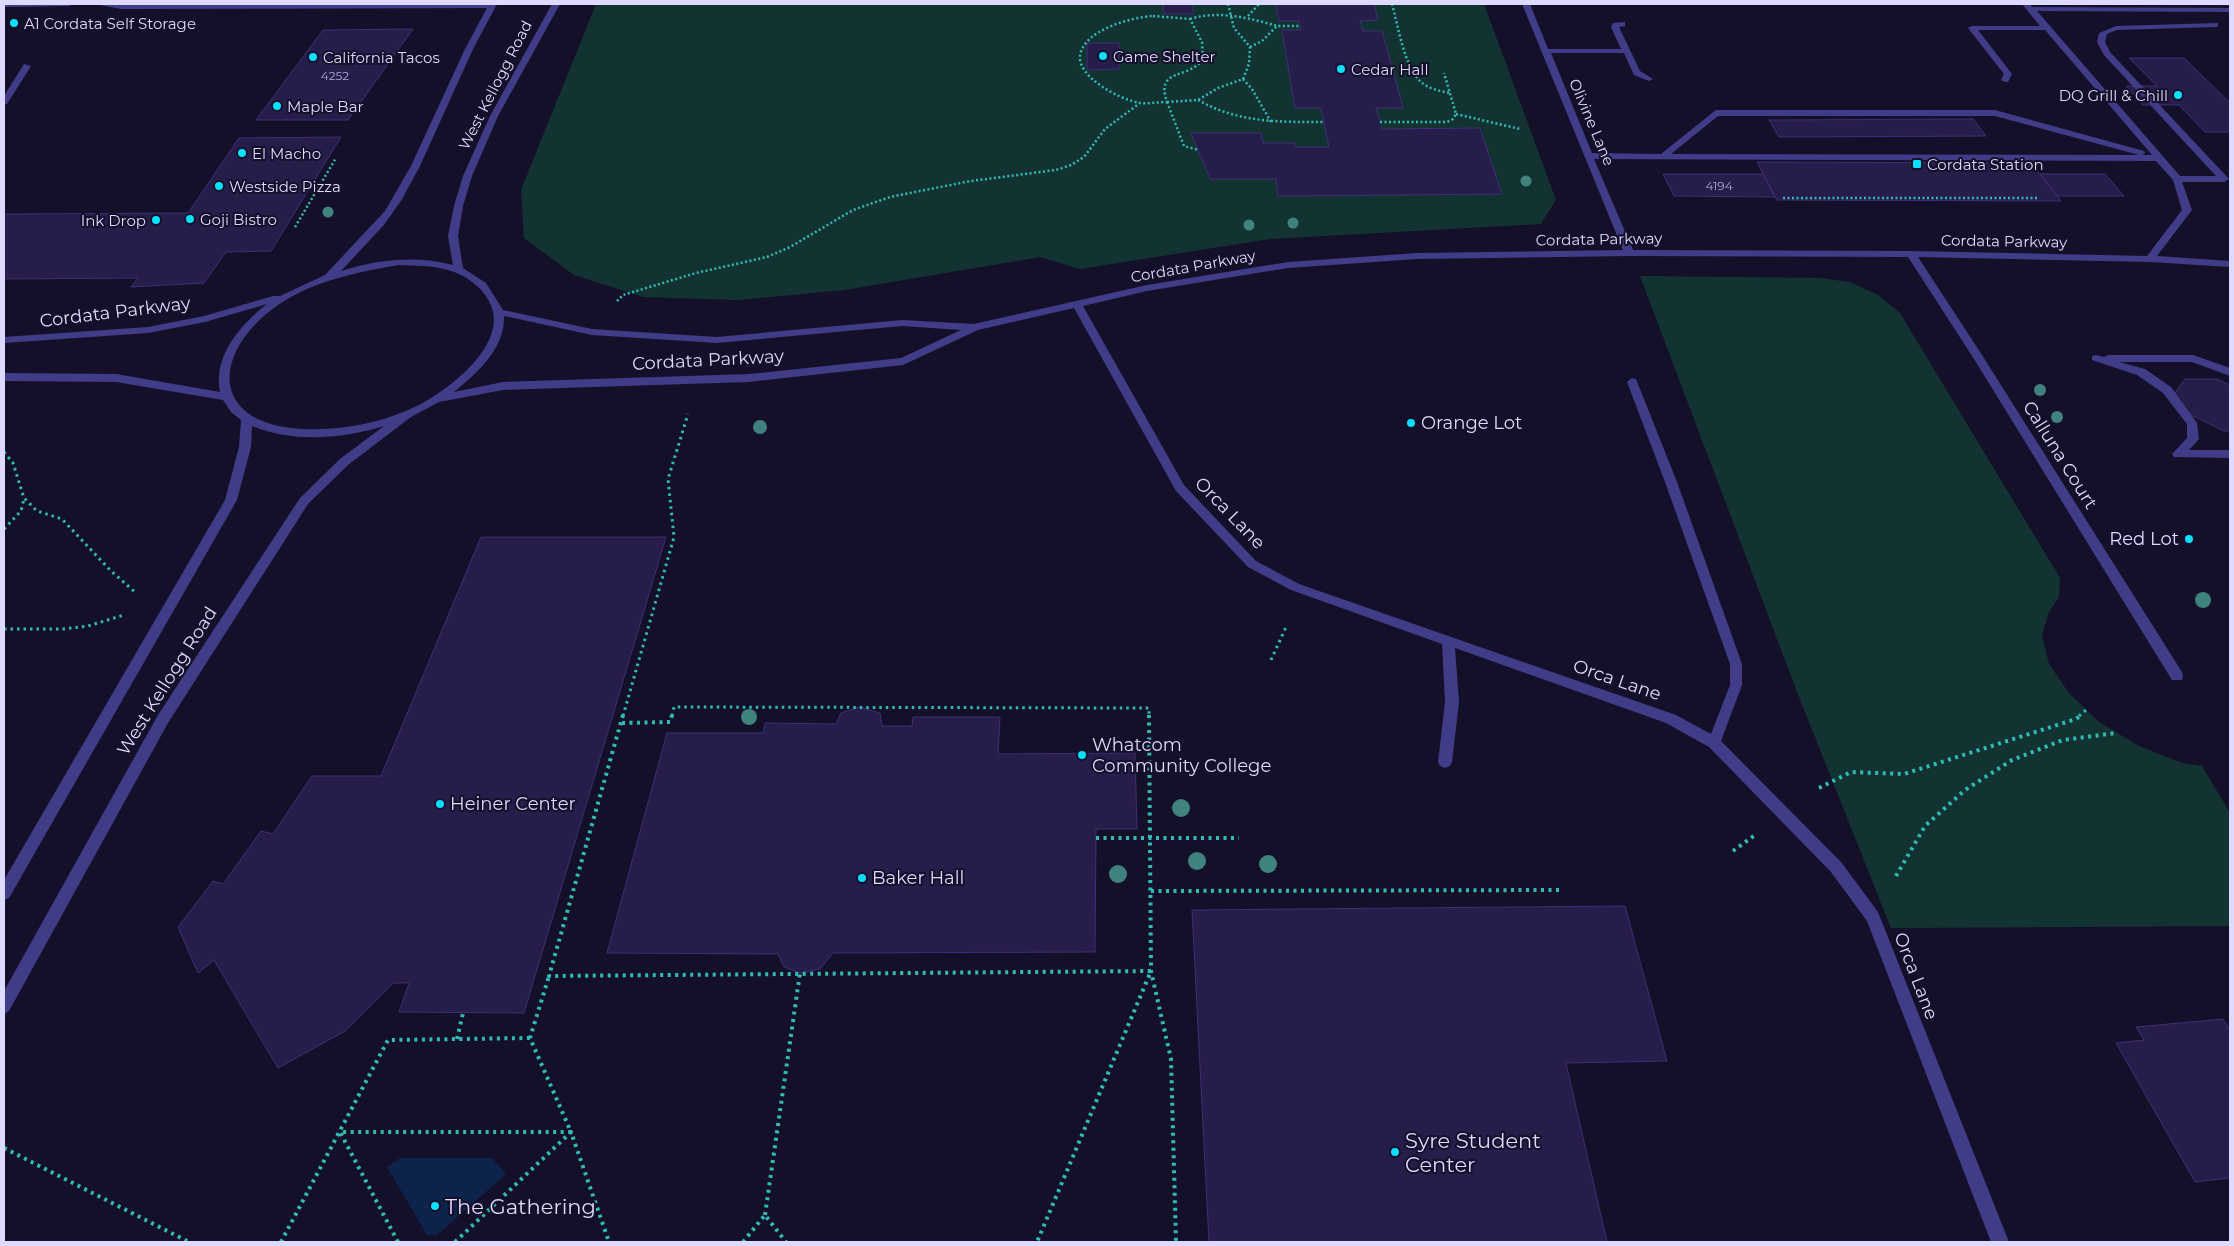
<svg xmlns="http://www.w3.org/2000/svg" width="2234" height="1246" viewBox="0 0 2234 1246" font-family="Montserrat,sans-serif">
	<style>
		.green { fill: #133333 }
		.water { fill: #0d234c }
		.building { fill: #271d4a; stroke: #3e2f76 }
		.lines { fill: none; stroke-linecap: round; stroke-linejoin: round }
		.path-far2 { stroke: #31bbb5; stroke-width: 2.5; stroke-dasharray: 2 2.5; stroke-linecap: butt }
		.path-far1 { stroke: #31bbb5; stroke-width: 3; stroke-dasharray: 2.5 4; stroke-linecap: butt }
		.path { stroke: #31bbb5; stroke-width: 4; stroke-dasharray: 3 4.5; stroke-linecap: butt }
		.minor { fill: #403c88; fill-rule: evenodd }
		.tree { fill: #40827e }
		.poi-dot { fill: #06e0fe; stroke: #151029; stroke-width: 2 }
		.labels { text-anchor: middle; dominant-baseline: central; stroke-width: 4; stroke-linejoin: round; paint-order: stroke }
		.far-number-label { font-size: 12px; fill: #b0aad2 }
		.far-poi-label { font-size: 15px; fill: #ded9ff; stroke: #151029; text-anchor: start }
		.far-street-label { font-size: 15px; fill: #ded9ff; stroke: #151029 }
		.street-label { font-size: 18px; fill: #ded9ff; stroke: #151029 }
		.poi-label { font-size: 18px; fill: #ded9ff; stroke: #151029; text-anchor: start }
		.near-poi-label { font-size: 21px; fill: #ded9ff; stroke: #151029; text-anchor: start }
	</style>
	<rect width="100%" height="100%" fill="#151029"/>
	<!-- green -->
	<path class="green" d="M596 4H1484L1556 200 1541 224 1270 239 1080 269 1040 257 844 290 738 300 643 297 574 275 524 238 521 190Z
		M1640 276 1820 278 1850 282 1878 295 1900 313 2060 578 2059 597 2049 612 2042 635 2049 664 2069 693 2099 722 2139 746 2182 763 2202 766 2230 813V926L1891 928 1799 697Z"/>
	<!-- water -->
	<path class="water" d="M400 1158H492L506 1174 437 1235H427L387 1167Z"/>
	<!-- building -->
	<path class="building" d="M1163 4H1193V14H1164Z
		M1276 4H1374L1378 20 1360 21 1363 31H1382L1403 108H1376L1382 129 1480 128 1502 194 1278 196 1276 179H1210L1191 133H1261L1263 143H1295V147H1329L1321 108H1295L1282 30H1301L1299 21H1279Z
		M413 29 348 120H256L323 30Z
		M1087 43H1119V69L1087 70Z
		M2129 58H2184L2230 103V132H2205L2179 105H2143L2126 86H2157Z
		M1973 119 1986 136 1779 137 1769 120Z
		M341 137 271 251 226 252 204 283 131 287 138 278 4 279V216L6 214 188 213 239 138Z
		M1757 162 2031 163 2061 201 1777 200Z
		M1663 174H1763L1775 197 1674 196Z
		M2040 174H2105L2124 196H2057Z
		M2185 379H2217L2230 385V431H2224L2191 415 2174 394Z
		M481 537H666L524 1013 399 1012 409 983H393L345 1031 278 1068 214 960 198 973 178 927 213 881 223 884 261 831 273 834 312 776H381Z
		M859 707 880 713 882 726H912L913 717H1000L998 754 1135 753 1137 829H1096L1095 952 833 953 820 969 800 973 784 967 778 954 607 953 667 733H763L765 723 836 724 841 713Z
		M1625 906 1667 1061 1566 1063 1607 1242H1209L1192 910Z
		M2223 1019 2230 1030V1178L2195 1182 2116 1043 2144 1040 2136 1027Z"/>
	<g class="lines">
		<!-- path-far2 -->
		<path class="path-far2" d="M1392 4C1398 25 1404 67 1421 82 1429 89 1440 91 1450 93
			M1153 16 1190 19 1202 42 1203 59C1189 80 1155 67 1167 102 1158 102 1149 104 1140 103 1121 100 1078 78 1080 56 1083 30 1132 17 1153 16Z
			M1248 16 1259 4
			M1190 19C1218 10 1250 18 1277 26
			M1250 47 1262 41 1277 26H1300
			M1243 79 1252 89 1271 122
			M1198 100C1238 123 1280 122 1324 122
			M1167 102 1184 146 1199 150
			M1167 102 1198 100 1218 88 1243 79 1249 64 1250 47 1234 28 1228 4
			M1456 114 1520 129
			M1380 122H1447L1453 119 1456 114 1444 73
			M1783 198H2039
			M295 227 336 158
			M617 301 623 295 696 273 767 257 790 247 853 210 890 197 971 181 1056 170 1071 165 1084 157 1105 129 1140 103"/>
		<!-- path-far1 -->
		<path class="path-far1" d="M4 452 13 463 24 498 37 511 62 519 110 570 136 593
			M4 529 21 511 24 499
			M4 629H63L88 626 124 615
			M1271 660 1287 625
			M623 716 674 537 668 479 688 414
			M672 716 674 707 1149 708V716
			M2079 716 2086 710"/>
		<!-- path -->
		<path class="path" d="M623 715 549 976 1151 971 1037 1242
			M1149 715 1151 971 1171 1059 1176 1242
			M622 723 670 722 672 715
			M1819 788 1851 772 1904 774 2076 719 2081 715
			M1096 838H1239
			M1733 851 1755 835
			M1896 876 1925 826 1965 790 2012 760 2063 740 2116 733
			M1151 891 1560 890
			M457 1039 463 1013
			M4 1148 189 1242
			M765 1215 800 973
			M281 1242 388 1040 530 1038
			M398 1242 340 1132H571L530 1038 549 976
			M455 1242 571 1132 609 1242
			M743 1242 765 1215 786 1242"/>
		<!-- minor -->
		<path class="minor" d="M4 4H73L69 6 4 7Z
			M95 4H497L473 49 420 166 401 201 383 226 341 271C377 260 415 255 453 265L448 236 454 206 463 176 490 116 552 4H560L498 116 472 176 463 206 458 236 463 268 486 283 503 310 592 329 717 337 902 320 974 324 1147 285 1288 262 1417 253 1623 250 1522 4H1530L1548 49H1621L1611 27 1613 23 1625 22V26L1619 27 1640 71 1653 79 1649 81 1634 75 1624 53H1551L1592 153 1661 154 1716 110H1995L2144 151 2145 153 2143 155H2152L2045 30H1978L2012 74 2008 82H2005L2001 80 2004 74 1968 28 1972 26H2040L2022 4H2030L2032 7 2230 8V12L2037 11 2180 176H2216L2104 55 2097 42 2099 33 2116 26 2218 23V27H2215L2117 30 2107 34 2105 42 2110 52 2229 179 2224 182H2182L2192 210 2157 256 2230 261V267L2150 262 1918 257 1982 355 2182 672 2183 676 2182 680H2172L1974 359 1908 257 1629 256 1417 259 1288 268 1147 291 1083 306 1184 485 1256 561 1299 584 1676 715 1711 734 1730 685V664L1665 482 1627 382 1632 378 1636 379 1677 482 1742 664V685L1721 741 1841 862 1878 912 2009 1242H1991L1867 921 1831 872 1709 747 1666 723 1455 648 1459 702 1452 762 1450 766 1445 768 1440 766 1438 762 1445 702 1442 644 1291 590 1248 567 1176 491 1074 308 978 330 903 365 749 382 503 390 439 402 411 417 348 465 308 504 168 723 9 1011 4 1014V991L158 715 300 498 340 459 384 426C342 439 293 443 252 426L251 447 237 500 9 898 4 900V880L225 500 239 447 241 420 231 412 223 400 116 382 4 381V373L116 374 220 392C213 356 240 325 267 304L205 322 148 333 4 343V337L148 327 204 316 273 296H280L325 275 385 211 411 166 465 49 487 8 121 9ZM1718 116H1995L2139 155 1671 154ZM1594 159 2156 161 2173 180 2182 210 2147 256 1911 251 1633 250ZM399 265C415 266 432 265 448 270 465 275 480 285 489 301 511 342 452 387 421 404 386 422 343 431 304 429 208 425 211 352 278 305 313 281 357 272 399 265ZM504 316 592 335 717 343 902 326 961 330 901 358 749 374 503 382 454 392C477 373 505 349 504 316Z
			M24 64 31 66 7 104H4V96Z
			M2096 355 2104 357 2108 355H2193L2230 368V376L2192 362H2119L2145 369 2171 387 2197 423 2199 439 2189 450H2230V458L2174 457 2172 454 2187 438V424L2163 393 2137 375 2092 360V356Z"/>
	</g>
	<!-- trees -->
	<g class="tree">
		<circle cx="1526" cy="181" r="5.5"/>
		<circle cx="328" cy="212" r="5.5"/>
		<circle cx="1293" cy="223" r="5.5"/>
		<circle cx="1249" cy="225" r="5.5"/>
		<circle cx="2040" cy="390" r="6"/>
		<circle cx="2057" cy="417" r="6"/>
		<circle cx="760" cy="427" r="7"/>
		<circle cx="2203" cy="600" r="8"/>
		<circle cx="749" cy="717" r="8"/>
		<circle cx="1181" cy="808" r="9"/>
		<circle cx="1197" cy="861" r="9"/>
		<circle cx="1268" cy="864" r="9"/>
		<circle cx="1118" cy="874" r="9"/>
	</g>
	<!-- markers -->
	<g class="poi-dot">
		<circle cx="14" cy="23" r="5"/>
		<circle cx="1103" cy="56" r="5"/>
		<circle cx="313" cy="57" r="5"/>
		<circle cx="1341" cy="69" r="5"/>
		<circle cx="2178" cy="95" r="5"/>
		<circle cx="277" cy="106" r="5"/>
		<circle cx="242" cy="153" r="5"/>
		<rect x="1912" y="159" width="10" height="10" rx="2.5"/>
		<circle cx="219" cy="186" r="5"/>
		<circle cx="190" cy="219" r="5"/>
		<circle cx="156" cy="220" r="5"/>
		<circle cx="1411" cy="423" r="5"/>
		<circle cx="2189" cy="539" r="5"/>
		<circle cx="1082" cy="755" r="5"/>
		<circle cx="440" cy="804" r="5"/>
		<circle cx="862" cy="878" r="5"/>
		<circle cx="1395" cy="1152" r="5"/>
		<circle cx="435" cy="1206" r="5"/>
	</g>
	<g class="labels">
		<!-- far-number labels -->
		<g class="far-number-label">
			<text x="335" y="75">4252</text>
			<text x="1719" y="185">4194</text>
		</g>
		<!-- far-poi labels -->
		<g class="far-poi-label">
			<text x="24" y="23">A1 Cordata Self Storage</text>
			<text x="1113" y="56">Game Shelter</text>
			<text x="323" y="57">California Tacos</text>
			<text x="1351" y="69">Cedar Hall</text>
			<text x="2168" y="95" text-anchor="end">DQ Grill &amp; Chill</text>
			<text x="287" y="106">Maple Bar</text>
			<text x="252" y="153">El Macho</text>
			<text x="1927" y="164">Cordata Station</text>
			<text x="229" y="186">Westside Pizza</text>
			<text x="200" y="219">Goji Bistro</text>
			<text x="146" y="220" text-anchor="end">Ink Drop</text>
		</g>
		<!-- far-street labels -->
		<g class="far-street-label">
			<text transform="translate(495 85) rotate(-63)">West Kellogg Road</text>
			<text transform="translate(1592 122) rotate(67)">Olivine Lane</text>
			<text transform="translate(1599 239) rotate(-1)">Cordata Parkway</text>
			<text transform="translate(2004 241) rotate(1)">Cordata Parkway</text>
			<text transform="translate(1193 266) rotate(-10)">Cordata Parkway</text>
		</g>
		<!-- street labels -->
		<g class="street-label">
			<text transform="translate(115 312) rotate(-7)">Cordata Parkway</text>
			<text transform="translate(708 360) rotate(-3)">Cordata Parkway</text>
			<text transform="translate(2060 455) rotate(58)">Calluna Court</text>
			<text transform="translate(1230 513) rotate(46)">Orca Lane</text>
			<text transform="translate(1617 680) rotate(19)">Orca Lane</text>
			<text transform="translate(167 681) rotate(-58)">West Kellogg Road</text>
			<text transform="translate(1916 976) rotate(69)">Orca Lane</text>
		</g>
		<!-- poi labels -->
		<g class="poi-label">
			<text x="1421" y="423">Orange Lot</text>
			<text x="2179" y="539" text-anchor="end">Red Lot</text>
			<text x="1092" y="745">Whatcom<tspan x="1092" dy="21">Community College</tspan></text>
			<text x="450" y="804">Heiner Center</text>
			<text x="872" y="878">Baker Hall</text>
		</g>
		<!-- near-poi labels -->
		<g class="near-poi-label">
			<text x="1405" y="1140">Syre Student<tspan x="1405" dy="24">Center</tspan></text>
			<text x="445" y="1206">The Gathering</text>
		</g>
	</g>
	<!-- border -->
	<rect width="2234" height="1246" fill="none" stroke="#ded9ff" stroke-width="10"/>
</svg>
